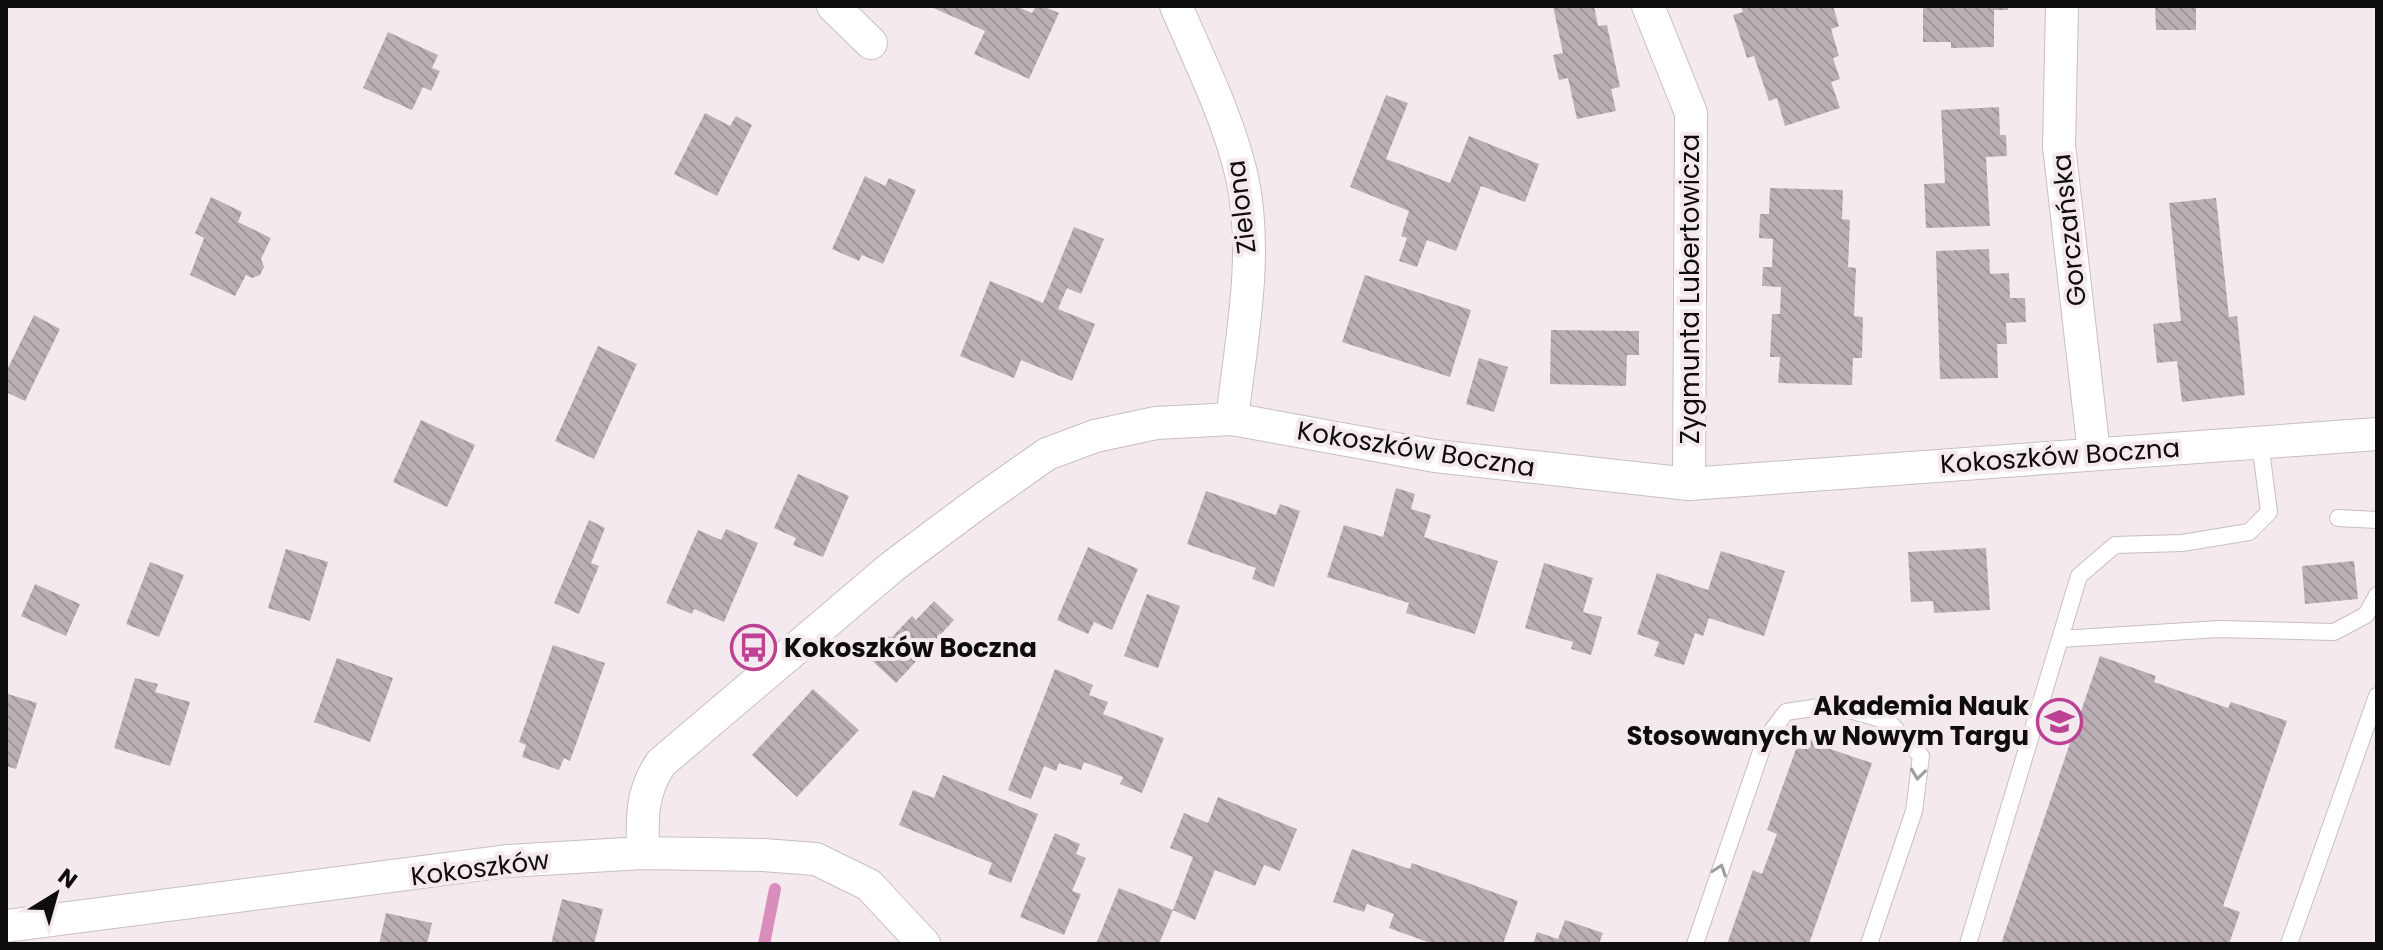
<svg xmlns="http://www.w3.org/2000/svg" width="2383" height="950" viewBox="0 0 2383 950" font-family="Poppins,sans-serif">
	<style>
		.lines { fill: none; stroke-linecap: round; stroke-linejoin: round }
		.stream { stroke: #d98dba; stroke-width: 12 }
		.building { fill: url(#building-back-hatch) }
		.lane-casing { stroke: #c9bec4; stroke-width: 18 }
		.street-casing { stroke: #c9bec4; stroke-width: 34 }
		.lane { stroke: #fff; stroke-width: 16 }
		.street { stroke: #fff; stroke-width: 32 }
		.oneway { stroke: #9f9e9f }
		.labels { text-anchor: middle; dominant-baseline: central; stroke-width: 8; stroke-linejoin: round; paint-order: stroke }
		.street-label { font-size: 26px; fill: #0f0c0e; stroke: #f4e9ef }
		.poi-label { font-size: 26px; font-weight: bold; fill: #0f0c0e; stroke: #f4e9ef; text-anchor: start }
	</style>
	<defs>
		<pattern id="building-back-hatch" width="6" height="6" patternUnits="userSpaceOnUse" patternTransform="scale(2)"><rect width="6" height="6" fill="#b9afb4"/><path d="M-1 5l2 2M0 0l6 6M5-1l2 2" fill="none" stroke="#9e959a"/></pattern>
	</defs>
	<rect width="100%" height="100%" fill="#f4e9ef"/>
	<g class="lines">
		<!-- stream -->
		<path class="stream" d="M764 944 775 889"/>
	</g>
	<!-- building -->
	<path class="building" d="M929 6H1016L1032 13 1036 6H1042L1059 13 1029 79 974 54 985 31Z
		M1553 6H1594L1598 26 1607 25 1620 87 1611 89 1616 111 1577 119 1568 78 1559 80 1553 55 1563 53Z
		M1741 6H1833L1839 26 1831 29 1839 56 1833 58 1840 79 1831 82 1840 108 1785 126 1777 98 1769 101 1754 56 1747 58 1733 15 1743 12Z
		M1923 6H2008V10H1994V47L1951 48V42H1923Z
		M2155 6H2196V30H2156Z
		M388 32 438 55 432 68 440 71 431 91 423 87 412 110 363 88Z
		M1386 95 1408 103 1386 159 1450 183 1469 136 1539 164 1525 202 1481 186 1456 251 1427 240 1417 267 1399 261 1407 238 1401 236 1409 211 1350 187Z
		M1999 107 2000 135H2006L2007 156 1986 157 1990 226 1926 228 1924 184 1945 183 1941 110Z
		M705 113 730 126 736 116 752 125 717 196 674 174Z
		M865 176 885 186 889 178 916 190 883 264 862 255 859 261 832 249Z
		M1770 188 1843 190 1842 219 1850 220 1848 267 1856 268 1854 316 1863 317 1862 358H1853L1852 385 1778 383 1780 357H1770L1772 314H1780L1781 287 1762 286 1763 267H1772L1773 239 1759 238 1760 214H1769Z
		M211 197 242 212 238 222 271 238 261 259 264 267 260 275 252 278 246 275 235 296 190 275 204 238 195 233Z
		M2216 198 2229 317 2237 316 2245 395 2182 402 2177 361 2157 363 2153 324 2181 321 2169 203Z
		M1074 227 1104 239 1081 294 1067 288 1058 309 1095 324 1072 381 1021 360 1014 378 960 356 990 281 1043 303Z
		M1989 249 1990 274 2009 273 2010 298H2025L2026 322 2006 323 2007 344H1997L1998 378 1940 379 1936 251Z
		M1365 275 1471 310 1450 377 1342 342Z
		M34 315 60 329 25 401 6 392V372Z
		M1551 330 1639 331V355H1627L1626 386 1550 384Z
		M598 346 637 364 594 459 555 441Z
		M1479 358 1508 367 1494 412 1466 404Z
		M421 420 475 445 447 507 393 482Z
		M798 474 849 496 823 557 793 545 796 538 774 528Z
		M1396 488 1415 494 1411 509 1431 515 1424 537 1498 561 1475 634 1406 613 1409 603 1327 577 1344 525 1383 537Z
		M1206 491 1276 515 1280 504 1300 511 1274 587 1252 579 1256 568 1187 544Z
		M589 520 605 528 591 563 599 566 579 614 554 603Z
		M726 529 758 543 724 622 694 609 692 614 666 603 698 530 721 540Z
		M1088 547 1138 569 1112 630 1094 622 1088 634 1057 620Z
		M1986 548 1990 610 1934 613 1933 601 1911 602 1908 552Z
		M286 549 328 562 310 621 268 608Z
		M1721 551 1785 571 1764 636 1709 618 1703 636 1695 633 1684 665 1654 656 1659 642 1637 634 1657 573 1708 590Z
		M2354 561 2358 599 2305 604 2302 566Z
		M150 562 184 575 159 637 126 624Z
		M1544 563 1593 578 1583 612 1602 617 1591 655 1571 649 1573 642 1525 628Z
		M35 584 80 604 66 636 21 616Z
		M1147 594 1180 606 1158 668 1124 656Z
		M934 601 954 620 896 683 866 655 886 634 891 638 912 616 916 620Z
		M553 645 605 663 570 761 564 758 559 770 522 757 526 745 519 742Z
		M2100 656 2156 676 2154 682 2228 708 2231 702 2287 721 2223 906 2240 912 2229 944H2001Z
		M337 658 393 678 370 742 314 722Z
		M1055 669 1093 685 1089 695 1108 702 1103 714 1164 738 1142 793 1120 784 1123 777 1084 762 1081 770 1059 763 1056 771 1044 766 1031 799 1008 790Z
		M135 678 158 684 155 692 190 702 170 766 114 748Z
		M813 689 859 730 797 797 752 755Z
		M8 694 37 703 16 769 6 766Z
		M1800 738 1832 744 1830 749 1872 763 1809 944H1727L1753 870 1762 874 1777 834 1767 830Z
		M943 775 1038 814 1011 883 988 874 992 863 899 825 913 790 934 798Z
		M1218 797 1297 829 1280 871 1264 865 1255 886 1215 870 1195 920 1173 910 1193 857 1170 848 1184 813 1208 823Z
		M1055 833 1080 844 1076 854 1086 858 1072 891 1081 894 1064 935 1020 917Z
		M1352 849 1410 869 1412 863 1518 901 1503 944H1433L1389 928 1394 914 1367 904 1364 912 1333 902Z
		M1119 888 1173 910 1159 944H1096Z
		M562 899 603 909 594 944H551Z
		M386 913 432 923 427 944H379Z
		M1565 920 1603 933 1599 944H1533L1537 932 1558 939Z"/>
	<g class="lines">
		<defs>
			<path id="lane" d="M2338 518 2377 520
				M2060 639 2219 629 2334 632 2366 615 2377 595
				M1695 944 1765 740 1786 712 1832 705 1888 721 1921 756 1914 811 1869 944
				M1968 944 2079 576 2115 545 2182 543 2249 532 2269 512 2260 442
				M2289 944 2377 696"/>
			<path id="street" d="M833 6 871 43
				M1176 6C1200 62 1228 117 1242 177 1259 255 1241 341 1232 419
				M1648 6 1691 113 1689 484
				M2062 6 2059 146 2094 453
				M643 853C642 819 641 792 661 763L893 566 983 499 1047 454 1095 436 1156 423 1232 419 1435 456 1689 484 2377 434
				M6 926 507 861 643 853 763 855 816 859 869 885 924 944"/>
		</defs>
		<!-- lane casing -->
		<use href="#lane" class="lane-casing"/>
		<!-- street casing -->
		<use href="#street" class="street-casing"/>
		<!-- lane -->
		<use href="#lane" class="lane"/>
		<!-- street -->
		<use href="#street" class="street"/>
	</g>
	<!-- one-way arrows -->
	<defs><path id="oneway-chevron" d="M-2-3.5L2.5 0L-2 3.5" fill="none" stroke-width="1.6" stroke-linecap="round" stroke-linejoin="round" transform="scale(2)"/></defs>
	<g class="oneway">
		<use href="#oneway-chevron" transform="translate(1918 774) rotate(97)"/>
		<use href="#oneway-chevron" transform="translate(1720 870) rotate(-71)"/>
	</g>
	<!-- icons -->
	<defs>
		<symbol id="bus-ring" viewBox="-11 -11 22 22"><circle r="9.5" fill="#f4e9ef" stroke="#bd4293" stroke-width="1.5"/><path d="M-5-6H5V4H4V6H2V4H-2V6H-4V4H-5ZM-3.5-4V0h7V-4ZM-3.5 1.2v1.5H-2V1.2ZM2 1.2v1.5H3.5V1.2Z" fill="#bd4293"/></symbol>
		<symbol id="university-ring" viewBox="-11 -11 22 22"><circle r="9.5" fill="#f4e9ef" stroke="#bd4293" stroke-width="1.5"/><path d="M0-5L7-2L0 1L-7-2ZM-4 1L0 2.5L4 1V4Q0 6-4 4Z" fill="#bd4293"/></symbol>
	</defs>
	<g fill-rule="evenodd">
		<use href="#bus-ring" x="728" y="622" width="51" height="51"/>
		<use href="#university-ring" x="2034" y="696" width="51" height="51"/>
	</g>
	<g class="labels">
		<!-- street labels -->
		<g class="street-label">
			<text transform="translate(1241 207) rotate(-97)">Zielona</text>
			<text transform="translate(2069 230) rotate(-96)">Gorczańska</text>
			<text transform="translate(1690 289) rotate(-90)">Zygmunta Lubertowicza</text>
			<text transform="translate(1416 449) rotate(9)">Kokoszków Boczna</text>
			<text transform="translate(2060 456) rotate(-4)">Kokoszków Boczna</text>
			<text transform="translate(480 868) rotate(-7)">Kokoszków</text>
		</g>
		<!-- poi labels -->
		<g class="poi-label">
			<text x="784" y="648">Kokoszków Boczna</text>
			<text x="2029" y="706" text-anchor="end">Akademia Nauk<tspan x="2029" dy="30">Stosowanych w Nowym Targu</tspan></text>
		</g>
	</g>
	<!-- border -->
	<rect width="2383" height="950" fill="none" stroke="#0f0c0e" stroke-width="16"/>
	<!-- north arrow -->
	<g transform="translate(56 894) rotate(37)" stroke="#f4e9ef" stroke-width="6" paint-order="stroke">
	<path d="M0-6L14 30L0 20L-14 30Z" fill="#0f0c0e"/>
	<text y="-12" font-size="22" font-weight="bold" text-anchor="middle" fill="#0f0c0e">N</text>
	</g>
</svg>
